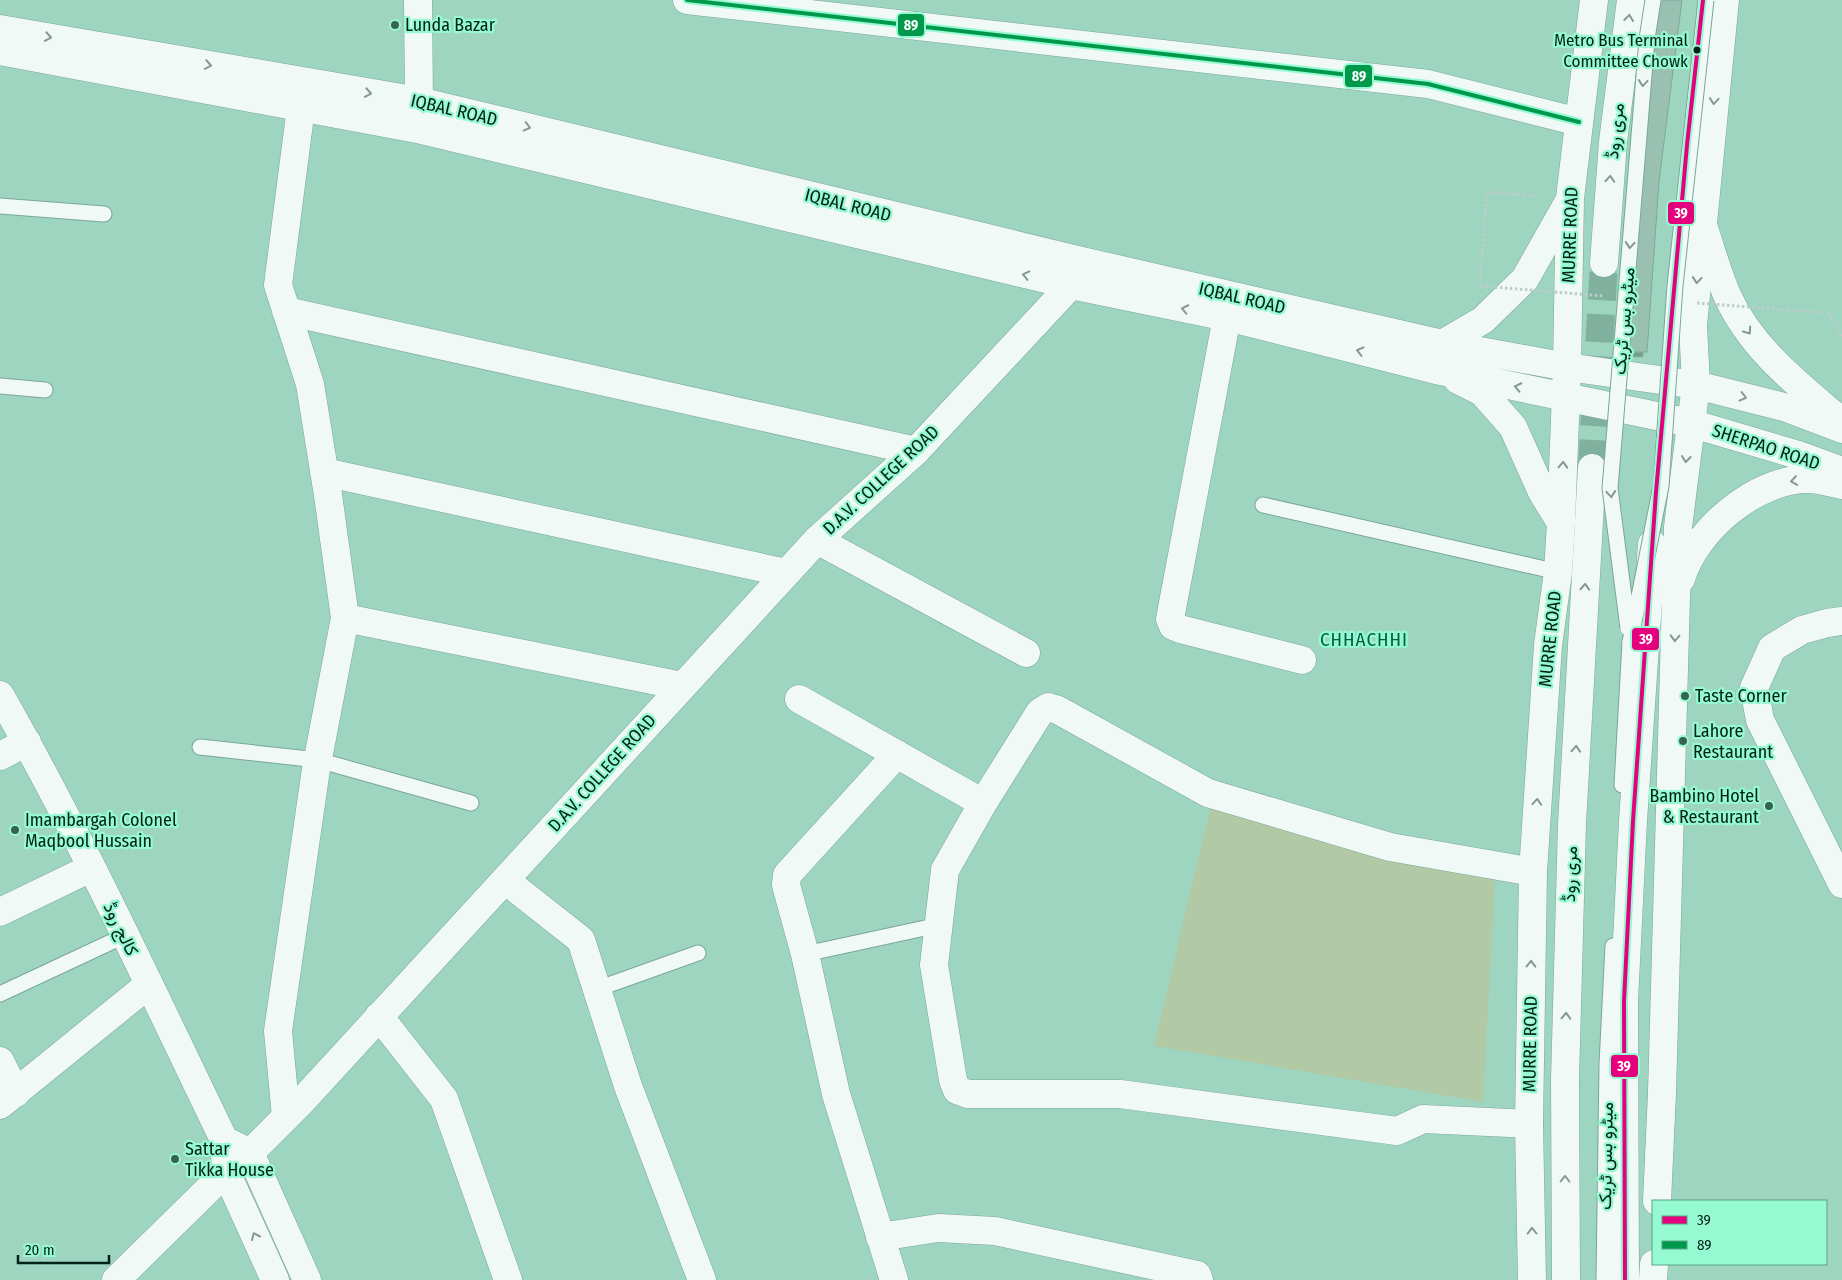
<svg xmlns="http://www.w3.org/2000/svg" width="1842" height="1280" viewBox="0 0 1842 1280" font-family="'Fira Sans Condensed',Vazirmatn,sans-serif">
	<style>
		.green { fill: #b1c9a4 }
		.building { fill: #9ac0b2; stroke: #7daa9a; filter: url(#shadow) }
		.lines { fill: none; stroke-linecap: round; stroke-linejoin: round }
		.primary-tunnel { stroke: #7fb19e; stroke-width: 28; stroke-dasharray: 28 14; stroke-linecap: butt }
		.service-casing { stroke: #7aa797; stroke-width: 17 }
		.minor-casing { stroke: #7aa797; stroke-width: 29 }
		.tertiary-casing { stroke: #7aa797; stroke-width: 29 }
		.primary-casing { stroke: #7aa797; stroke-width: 29 }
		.path { stroke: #bdcdc7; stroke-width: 3; stroke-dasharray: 2.5 2.5; stroke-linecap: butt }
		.service { stroke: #f0f9f6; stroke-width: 15 }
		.minor { stroke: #f0f9f6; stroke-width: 28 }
		.tertiary { stroke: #f0f9f6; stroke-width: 28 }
		.primary { stroke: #f0f9f6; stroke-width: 28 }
		.service-bridge-casing { stroke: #7aa797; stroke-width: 17; stroke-linecap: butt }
		.path-bridge { stroke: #bdcdc7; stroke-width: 3; stroke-dasharray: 2.5 2.5; stroke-linecap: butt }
		.service-bridge { stroke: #f0f9f6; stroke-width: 15 }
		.bus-1-casing { stroke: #95f9d2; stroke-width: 8 }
		.bus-2-casing { stroke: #95f9d2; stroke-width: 8 }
		.bus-1 { stroke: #e5007d; stroke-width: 4 }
		.bus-2 { stroke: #00994b; stroke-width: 4 }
		.oneway { stroke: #859992 }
		.poi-dot { fill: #396153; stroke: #95f9d2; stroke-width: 2 }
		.bus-dot { fill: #032318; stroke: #95f9d2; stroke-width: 2 }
		.labels { text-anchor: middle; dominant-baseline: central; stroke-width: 4.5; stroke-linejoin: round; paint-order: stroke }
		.bus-label { font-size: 17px; fill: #032318; stroke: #95f9d2; text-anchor: end }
		.poi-label { font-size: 18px; fill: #032318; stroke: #95f9d2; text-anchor: start }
		.street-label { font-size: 18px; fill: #032318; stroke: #95f9d2 }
		.neighbourhood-label { font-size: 19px; letter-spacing: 1px; fill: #025f46; stroke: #95f9d2 }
		.line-badge { stroke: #95f9d2; stroke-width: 2 }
		.badge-label { font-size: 14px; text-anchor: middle; font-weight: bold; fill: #fff }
	</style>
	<defs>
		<filter id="shadow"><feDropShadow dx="-4.5" dy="4.5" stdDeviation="0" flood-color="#0004"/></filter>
	</defs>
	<rect width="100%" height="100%" fill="#9ed5c0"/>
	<!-- green -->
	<path class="green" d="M1210 808 1495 879 1483 1102 1154 1046Z"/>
	<!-- building -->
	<path class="building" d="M1658 0H1682L1659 182 1647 352H1624Z"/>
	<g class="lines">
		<!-- primary-tunnel -->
		<path class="primary-tunnel" d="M1592 468 1604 263"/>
		<defs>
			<path id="service" d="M0 206 104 214
				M0 386 45 390
				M1263 505 1558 572
				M200 747 318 760 471 803
				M1622 785 1630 642
				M805 954 939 925
				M597 989 698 953
				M0 994 124 936
				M1604 1280 1607 1064 1613 946"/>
			<path id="minor" d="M418 0 419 101
				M687 0 1428 84 1579 122
				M1702 222C1710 246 1717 272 1727 295 1751 349 1799 385 1842 422
				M286 311 916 451
				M1227 317 1170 619 1173 626 1180 629 1302 660
				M324 472 786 573
				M817 540 1026 653
				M345 618 682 686
				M799 699 983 803
				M505 880 581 940 628 1086 702 1280
				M0 912 91 868
				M379 1016 444 1099 508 1280
				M0 1061 16 1093
				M0 1105 148 985
				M286 1117 278 1031 316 769 345 618 328 495 310 384 278 285 304 84
				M1529 1124 1423 1119 1397 1131 1120 1094H968L957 1090 953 1080 934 965 945 870 983 803 1040 712 1048 707 1058 710 1208 793 1390 847 1533 872
				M880 1237 938 1228 995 1231 1197 1275 1199 1280
				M894 1280 836 1094 805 954 786 885 787 875 897 754"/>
			<path id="tertiary" d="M0 29 419 101 1078 260 1442 344 1567 367 1696 385 1784 407 1842 429
				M0 51 417 129 1071 285 1227 317 1436 370 1690 423 1798 455 1842 471
				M1442 344 1483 320 1525 279 1568 203
				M1458 380 1482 392 1513 427 1542 492 1561 523
				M1681 579C1695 530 1756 479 1808 479 1818 479 1831 483 1842 485
				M1842 621 1827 623 1802 630 1772 648 1754 688 1760 720 1842 884
				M0 695C82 839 152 991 224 1140L250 1153
				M0 756 27 742
				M250 1153 307 1280
				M225 1155 226 1172 275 1280
				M1657 1201 1662 1093 1678 527 1696 385 1693 325 1725 0
				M116 1280 226 1172 250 1153 302 1101 817 540 916 451 1071 285 1075 271
				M1532 1280 1529 1124 1533 872 1548 645 1558 572 1561 523 1567 367 1570 198 1594 0
				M1653 1280 1654 1264"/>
			<path id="primary" d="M1604 263 1613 142 1631 0
				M1566 1280 1565 1080 1572 824 1592 468
				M1625 1280 1624 1001 1633 821 1652 544"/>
		</defs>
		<!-- service casing -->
		<use href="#service" class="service-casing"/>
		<!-- minor casing -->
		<use href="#minor" class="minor-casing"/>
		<!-- tertiary casing -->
		<use href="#tertiary" class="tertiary-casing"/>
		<!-- primary casing -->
		<use href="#primary" class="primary-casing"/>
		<!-- path -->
		<path class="path" d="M1480 281 1487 192 1539 196
			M1828 313 1842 336"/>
		<!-- service -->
		<use href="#service" class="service"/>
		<!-- minor -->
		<use href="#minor" class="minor"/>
		<!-- tertiary -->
		<use href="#tertiary" class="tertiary"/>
		<!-- primary -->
		<use href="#primary" class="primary"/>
		<defs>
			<path id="service-bridge" d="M1628 628 1610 488 1647 39 1653 0
				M1630 642 1661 486 1675 286 1706 0"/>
		</defs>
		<!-- service-bridge casing -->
		<use href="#service-bridge" class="service-bridge-casing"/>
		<!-- path-bridge -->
		<path class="path-bridge" d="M1480 286 1604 296
			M1697 303 1828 313"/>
		<!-- service-bridge -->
		<use href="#service-bridge" class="service-bridge"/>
		<defs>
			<path id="bus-1" d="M1625 1280 1624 1001 1633 821 1656 492 1687 145 1703 0"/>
			<path id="bus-2" d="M687 0 1428 84 1579 122"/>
		</defs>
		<!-- bus-1 casing -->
		<use href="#bus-1" class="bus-1-casing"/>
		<!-- bus-2 casing -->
		<use href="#bus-2" class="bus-2-casing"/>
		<!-- bus-1 -->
		<use href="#bus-1" class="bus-1"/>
		<!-- bus-2 -->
		<use href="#bus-2" class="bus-2"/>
	</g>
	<!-- one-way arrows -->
	<defs><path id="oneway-chevron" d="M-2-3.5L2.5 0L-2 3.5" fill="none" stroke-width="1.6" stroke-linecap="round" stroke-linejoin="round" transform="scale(1.25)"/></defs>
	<g class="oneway">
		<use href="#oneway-chevron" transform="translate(1629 18) rotate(-83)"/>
		<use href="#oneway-chevron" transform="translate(48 37) rotate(10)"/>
		<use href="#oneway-chevron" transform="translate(208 65) rotate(10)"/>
		<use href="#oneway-chevron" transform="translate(1643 83) rotate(95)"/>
		<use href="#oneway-chevron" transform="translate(368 93) rotate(10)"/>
		<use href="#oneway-chevron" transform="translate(1714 101) rotate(95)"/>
		<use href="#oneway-chevron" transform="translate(527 127) rotate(14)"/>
		<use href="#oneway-chevron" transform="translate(1610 179) rotate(-86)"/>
		<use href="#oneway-chevron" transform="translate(1630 245) rotate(95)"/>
		<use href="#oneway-chevron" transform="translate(1026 275) rotate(-167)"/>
		<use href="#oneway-chevron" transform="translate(1697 280) rotate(95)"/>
		<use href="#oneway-chevron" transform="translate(1185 309) rotate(-168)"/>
		<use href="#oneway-chevron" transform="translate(1748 331) rotate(55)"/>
		<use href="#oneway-chevron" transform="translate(1360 351) rotate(-166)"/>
		<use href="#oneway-chevron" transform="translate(1518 387) rotate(-168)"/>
		<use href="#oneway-chevron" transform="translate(1743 397) rotate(14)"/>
		<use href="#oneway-chevron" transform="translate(1686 459) rotate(97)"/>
		<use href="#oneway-chevron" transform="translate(1563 465) rotate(-88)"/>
		<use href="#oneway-chevron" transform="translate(1794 481) rotate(172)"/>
		<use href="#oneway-chevron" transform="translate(1611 494) rotate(85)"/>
		<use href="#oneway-chevron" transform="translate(1585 587) rotate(-87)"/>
		<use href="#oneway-chevron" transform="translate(1675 638) rotate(92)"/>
		<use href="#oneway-chevron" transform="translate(1576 749) rotate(-87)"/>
		<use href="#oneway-chevron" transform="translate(1537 802) rotate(-86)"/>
		<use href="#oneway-chevron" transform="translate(1531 964) rotate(-89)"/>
		<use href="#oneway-chevron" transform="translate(1566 1016) rotate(-88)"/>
		<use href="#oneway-chevron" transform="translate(1565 1179) rotate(-90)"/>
		<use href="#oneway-chevron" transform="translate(1532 1231) rotate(-92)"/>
		<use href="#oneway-chevron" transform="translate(255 1236) rotate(-114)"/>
	</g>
	<!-- markers -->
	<g class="poi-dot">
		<circle cx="395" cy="25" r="5"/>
		<circle cx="1685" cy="696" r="5"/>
		<circle cx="1683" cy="741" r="5"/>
		<circle cx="1769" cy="806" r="5"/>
		<circle cx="15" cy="830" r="5"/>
		<circle cx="175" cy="1159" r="5"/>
	</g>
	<circle class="bus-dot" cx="1697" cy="50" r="4.5"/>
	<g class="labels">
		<!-- bus labels -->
		<g class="bus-label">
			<text x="1688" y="40">Metro Bus Terminal<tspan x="1688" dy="21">Committee Chowk</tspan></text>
		</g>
		<!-- poi labels -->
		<g class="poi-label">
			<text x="405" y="25">Lunda Bazar</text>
			<text x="1695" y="696">Taste Corner</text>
			<text x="1693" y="731">Lahore<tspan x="1693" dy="21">Restaurant</tspan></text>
			<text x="1759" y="796" text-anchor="end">Bambino Hotel<tspan x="1759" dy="21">&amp; Restaurant</tspan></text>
			<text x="25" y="820">Imambargah Colonel<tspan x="25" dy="21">Maqbool Hussain</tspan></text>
			<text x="185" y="1149">Sattar<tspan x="185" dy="21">Tikka House</tspan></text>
		</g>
		<!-- street labels -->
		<g class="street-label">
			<text transform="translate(454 110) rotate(13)">IQBAL ROAD</text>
			<text transform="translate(1615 131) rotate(-84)">مری روڈ</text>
			<text transform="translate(848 205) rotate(14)">IQBAL ROAD</text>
			<text transform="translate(1570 235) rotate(-88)">MURRE ROAD</text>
			<text transform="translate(1242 298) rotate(13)">IQBAL ROAD</text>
			<text transform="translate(1624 321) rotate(-85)">میٹرو بس ٹریک</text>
			<text transform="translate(1766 447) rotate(18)">SHERPAO ROAD</text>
			<text transform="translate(881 480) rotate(-43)">D.A.V. COLLEGE ROAD</text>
			<text transform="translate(1550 639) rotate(-84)">MURRE ROAD</text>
			<text transform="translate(602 773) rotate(-48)">D.A.V. COLLEGE ROAD</text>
			<text transform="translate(1570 874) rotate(-88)">مری روڈ</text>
			<text transform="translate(121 929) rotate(64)">کالج روڈ</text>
			<text transform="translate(1530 1044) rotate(-89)">MURRE ROAD</text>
			<text transform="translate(1606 1156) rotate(-89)">میٹرو بس ٹریک</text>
		</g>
		<!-- neighbourhood labels -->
		<g class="neighbourhood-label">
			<text x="1364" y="639">CHHACHHI</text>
		</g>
	</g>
	<g class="line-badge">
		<rect x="897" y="13" width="28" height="24" rx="5" fill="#00994b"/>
		<rect x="1344" y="64" width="29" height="24" rx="5" fill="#00994b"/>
		<rect x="1667" y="201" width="28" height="24" rx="5" fill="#e5007d"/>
		<rect x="1631" y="627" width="29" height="24" rx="5" fill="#e5007d"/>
		<rect x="1610" y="1054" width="29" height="24" rx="5" fill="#e5007d"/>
	</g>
	<g class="badge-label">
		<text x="911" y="30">89</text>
		<text x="1359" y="81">89</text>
		<text x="1681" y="218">39</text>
		<text x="1646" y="644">39</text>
		<text x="1624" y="1071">39</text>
	</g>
	<!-- legend -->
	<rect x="1652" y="1200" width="175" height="65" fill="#95f9d2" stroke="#5ba388"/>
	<rect x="1662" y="1216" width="25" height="8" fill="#e5007d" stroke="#5ba388"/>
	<text x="1697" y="1225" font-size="15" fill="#032318">39</text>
	<rect x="1662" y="1241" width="25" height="8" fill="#00994b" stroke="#5ba388"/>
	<text x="1697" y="1250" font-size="15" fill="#032318">89</text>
	<!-- scale -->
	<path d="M18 1255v8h91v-8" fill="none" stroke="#032318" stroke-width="2.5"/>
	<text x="25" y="1255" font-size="15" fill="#032318" stroke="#95f9d2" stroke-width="4" paint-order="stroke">20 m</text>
</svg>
